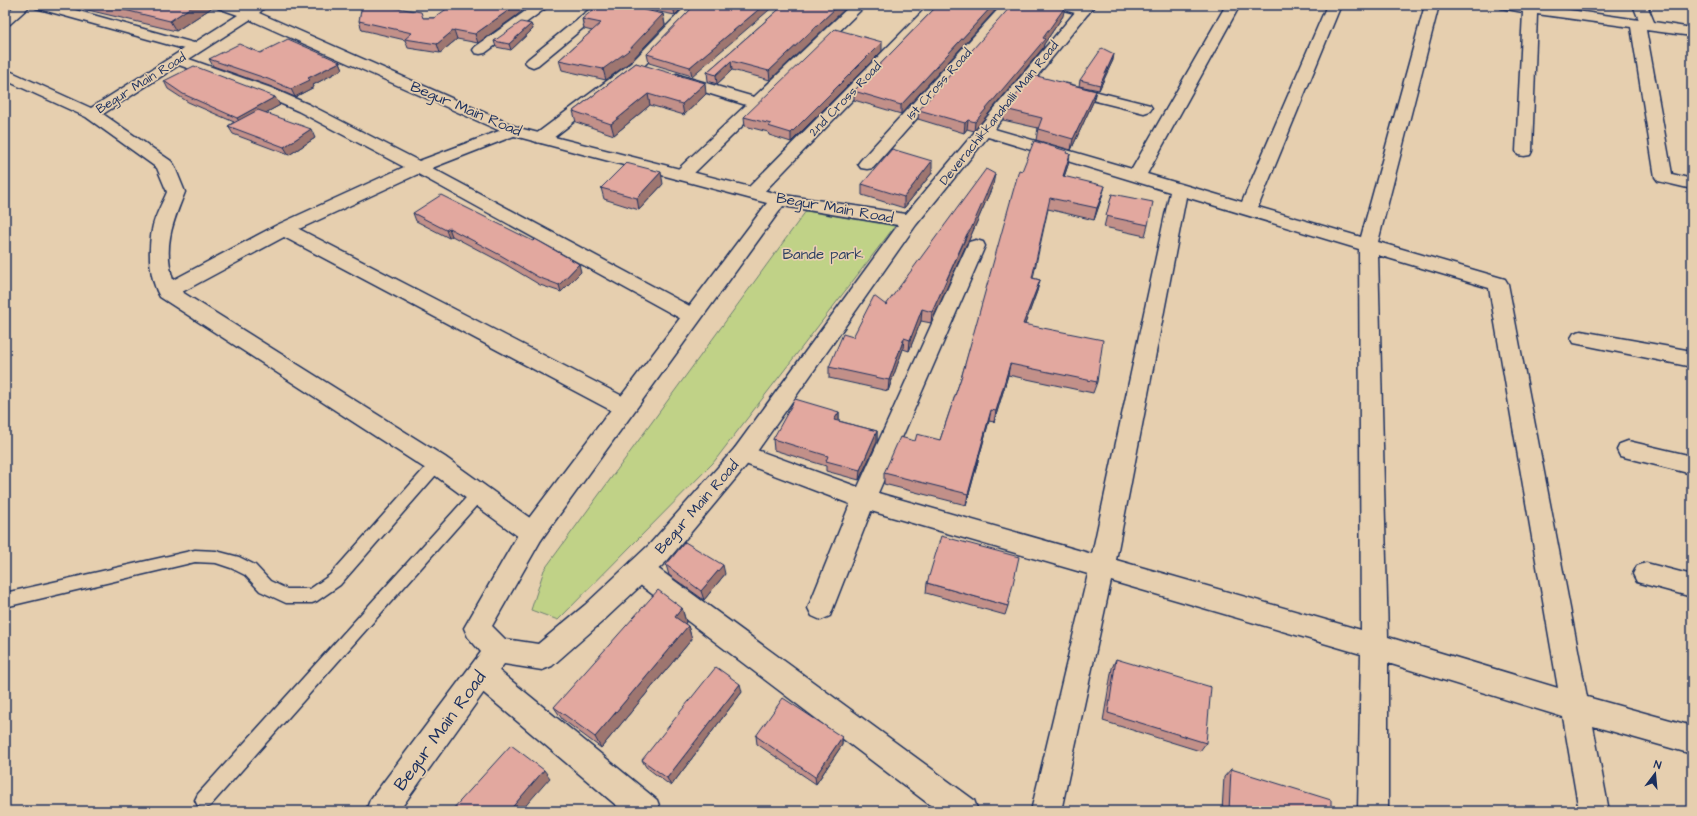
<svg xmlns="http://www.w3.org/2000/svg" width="1697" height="816" viewBox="0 0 1697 816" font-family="'Architects Daughter',sans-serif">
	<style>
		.green { fill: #c0d287; stroke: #6e8072 }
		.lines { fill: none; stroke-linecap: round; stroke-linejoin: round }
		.service-casing { stroke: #1b2f5e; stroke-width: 3 }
		.minor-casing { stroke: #1b2f5e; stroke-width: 3 }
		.tertiary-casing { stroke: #1b2f5e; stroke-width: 3 }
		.service { fill: #e6cfaf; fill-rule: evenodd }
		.minor { fill: #e6cfaf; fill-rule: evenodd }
		.tertiary { fill: #e6cfaf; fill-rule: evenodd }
		.wall { fill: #c29089; stroke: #1b2f5e }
		.shaded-wall { fill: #9e766f; stroke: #1b2f5e }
		.building { fill: #e2a89f; stroke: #1b2f5e }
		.labels { text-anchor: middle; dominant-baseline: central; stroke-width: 3.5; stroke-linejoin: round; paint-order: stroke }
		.far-street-label { font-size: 13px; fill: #1b2f5e; stroke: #e6cfaf }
		.street-label { font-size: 15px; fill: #1b2f5e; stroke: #e6cfaf }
		.park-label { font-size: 15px; fill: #2c3f62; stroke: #e6cfaf }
		.near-street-label { font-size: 18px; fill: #1b2f5e; stroke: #e6cfaf }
	</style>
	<rect width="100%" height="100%" fill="#e6cfaf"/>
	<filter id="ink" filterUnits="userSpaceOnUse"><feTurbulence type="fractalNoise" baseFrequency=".025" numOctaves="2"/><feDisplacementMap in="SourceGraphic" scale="8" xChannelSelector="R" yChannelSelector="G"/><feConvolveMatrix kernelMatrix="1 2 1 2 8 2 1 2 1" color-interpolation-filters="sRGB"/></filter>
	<g filter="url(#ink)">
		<!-- green -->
		<path class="green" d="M806 211 895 226 713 463 558 620 531 610 544 570Z"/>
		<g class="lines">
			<defs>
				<path id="service" d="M437 459 442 460 444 464 442 468 340 585 317 601 312 603H286L260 591 245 575 231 568 216 563 195 562 5 607V593L195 550 216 551 239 557 255 565 270 581 287 589H310L330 575 432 460Z
					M479 487 484 489 486 493 484 497 210 806 204 809 198 806 195 800 198 794 474 489Z"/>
				<path id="minor" d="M16 5H31L10 24 5 25V14Z
					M34 5H57L194 43 238 15 218 8 216 5C227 5 249 4 256 14L254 17 189 59 271 88 310 105 419 161 507 128 513 126 519 128 521 131 519 134 432 168 699 311 702 316 699 321 692 323 685 321 418 174 299 229 632 401 635 407 632 413 624 415 616 413 284 237 182 292 445 457 541 526 544 533 541 540 532 543 523 540 429 471 160 297C149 278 148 251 152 230 154 217 162 204 167 192L157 168 86 117 5 80V69L91 108 184 49 36 8ZM179 65 259 94 298 111 404 167 277 225 173 280C163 246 172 224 185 192L174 165 171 161 103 114Z
					M534 5H550L485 53 480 54 475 53 473 50 475 47Z
					M595 5H611L538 65 533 67 528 65 525 62 528 59Z
					M687 5H702L641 69 548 142 542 143 536 142 534 138 536 134 631 63Z
					M851 5H866L688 179 682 180 676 179 673 175 676 171 746 105 672 82 669 79 672 76 677 74 682 76 754 97Z
					M929 5H944L759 197 753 198 747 197 744 193 747 189Z
					M1002 5H1017L873 168 867 169 861 168 858 164 861 160Z
					M1054 5H1077L1088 8 1090 11 1088 14 1083 15 1056 8Z
					M1226 5H1240L1147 174 1242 202 1327 5H1341L1258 207 1361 237 1425 5H1439L1378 242 1505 279 1508 284 1587 697 1692 726V754L1593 726 1609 811H1579L1563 717 1388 663V811H1358L1361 654 1111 581 1061 811H1031L1088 574 871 511 830 616 821 620 812 616 808 608 850 504 735 460 732 454 735 448 743 445 858 487 967 246 969 242 976 240 983 242 985 246 878 493 1092 554 1170 192 978 134 976 131 978 128 984 126 1132 169ZM1186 197 1359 249 1361 630 1116 560ZM1378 255 1489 288 1558 688 1388 637Z
					M1499 5H1535L1639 20 1633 5H1647L1654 22 1692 28V36L1646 30 1672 174 1692 179V189L1658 181 1655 177 1631 27 1537 14 1532 151 1530 155 1524 156 1518 155 1516 151 1523 12 1501 8Z
					M1066 84 1150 105 1152 108 1150 111 1144 113 1060 92 1058 89 1060 86Z
					M1581 331 1692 351V367L1574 343 1571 338 1574 333Z
					M1628 441 1692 456V474L1620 456 1617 450 1620 444Z
					M640 559 649 562 974 800 978 811H938L631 578 627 570 631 562Z
					M1646 563 1692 575V597L1637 582 1633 574 1637 566Z
					M482 661 492 665 657 800 661 811H623L472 683 468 674 472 665Z"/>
				<path id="tertiary" d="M251 5H267L259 13 519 128 778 194 906 214 1081 5H1095L916 225 751 460 667 561 603 621 552 666 542 670 504 664 399 811H366L370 800 481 652 468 637 464 628 523 526 767 203 507 134 244 17 242 14ZM783 206 898 225 735 448 649 545 585 605 538 644 505 639 492 626 541 540Z"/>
			</defs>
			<!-- service casing -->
			<use href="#service" class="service-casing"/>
			<!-- minor casing -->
			<use href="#minor" class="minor-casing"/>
			<!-- tertiary casing -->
			<use href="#tertiary" class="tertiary-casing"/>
			<!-- service -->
			<use href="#service" class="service"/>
			<!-- minor -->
			<use href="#minor" class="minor"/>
			<!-- tertiary -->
			<use href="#tertiary" class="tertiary"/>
		</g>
		<!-- wall -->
		<path class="wall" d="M67 5H212L213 7 176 31Z
			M624 5H685L675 15Z
			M695 5 692 76 649 63 647 54Z
			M784 5 770 80 732 70 717 84 708 81 707 72Z
			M918 5H927L925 7Z
			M938 5 901 114 854 100V91Z
			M663 14 665 25 630 62 606 80 562 70 559 60 592 31 584 29 582 19Z
			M516 16 478 43 457 39 440 53 408 48 405 40 362 30 359 21 423 18Z
			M1063 16 1044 44 1043 48 974 131 967 129 964 133 918 119 919 110Z
			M531 24 533 29 511 50 496 47 494 41Z
			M882 51 791 142 769 135 768 132 745 126 744 117Z
			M260 53 340 62 343 69 313 85 314 87 295 97 272 87 213 66 209 59Z
			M1113 60 1099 90 1079 86 1080 80Z
			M636 63 706 94 684 115 650 105 614 135 576 122 573 111Z
			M164 81 280 105 265 113 315 138 289 155 233 134 228 126 234 122 188 102 168 89Z
			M1093 102 1071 150 1036 140 1038 128 1003 120 1005 109Z
			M1067 151V153L1070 154 1068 165 1064 177 1102 197 1094 220 1048 209 1033 278 1040 280 1037 291 1025 324 1097 382 1093 393 1008 375 994 422 989 421 966 505 884 484V473L915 441 940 440 962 375 1022 171Z
			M932 173 904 208 862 195V184Z
			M663 184 639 210 604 199 601 188Z
			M993 185 969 240 966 245 931 323 921 321 909 351 903 349 888 391 829 378V367L853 337 886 305Z
			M1112 194 1148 225 1145 236 1104 227Z
			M413 213 581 272 561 292 540 285 505 264 452 236 449 238 416 221Z
			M839 412V421L877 431V442L859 480 826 471V466L774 450 773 439Z
			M666 565 725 574 704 600 669 575Z
			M927 583 1008 606 1005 615 926 593Z
			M682 608 686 622 685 624 688 626 692 639 601 748 562 719 554 707Z
			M1116 659 1206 743 1200 751 1103 721 1112 668Z
			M742 692 671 786 646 767 642 760Z
			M756 736 842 737V745L816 784 757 744Z
			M1231 769 1331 811H1222L1224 777Z"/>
		<!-- shaded-wall -->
		<path class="shaded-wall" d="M194 5H212L213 7 176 31 170 21Z
			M516 5H529L516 16 478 43 475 34Z
			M675 5H685L675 15 673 7Z
			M764 5H775L692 76 690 67Z
			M839 5H849L770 80 769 71Z
			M993 5H1000L901 114V105Z
			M1065 7 1063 16 1044 44 1043 48 974 131 975 122Z
			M663 14 665 25 630 62 606 80 603 69Z
			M531 24 533 29 511 50 509 44Z
			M454 30 457 39 440 53 437 44Z
			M882 42V51L791 142V133Z
			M1114 54 1113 60 1099 90 1100 85Z
			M731 61 732 70 717 84 716 75Z
			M340 62 343 69 313 85 314 87 295 97 291 89 308 78Z
			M705 83 706 94 684 115 682 104Z
			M1096 91 1093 102 1071 150 1073 139Z
			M648 94 650 105 614 135 611 124Z
			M275 97 280 105 242 126 237 118Z
			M968 120 967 129 964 133 965 123Z
			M311 129 315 138 289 155 284 147Z
			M1070 154 1068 165 1060 188 1063 176Z
			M932 161V173L904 208V197Z
			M661 172 663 184 639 210 637 198Z
			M995 174 993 185 969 240 966 245 931 323 932 312Z
			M1105 186 1102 197 1094 220 1097 208Z
			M449 228 452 236 449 238 446 230Z
			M579 264 581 272 561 292 559 285Z
			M1040 280 1037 291 1021 335 1023 324Z
			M922 309 921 321 909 351 910 340Z
			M904 338 903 349 888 391 889 380Z
			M1010 364 1008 375 994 422 996 411Z
			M991 410 989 421 966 505 968 494Z
			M839 412V423L834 420Z
			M877 431V442L859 480 860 470Z
			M723 565 725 574 704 600 701 591Z
			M682 608 686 622 679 631 675 617Z
			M688 626 692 639 601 748 595 737Z
			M740 684 742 692 671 786 667 778Z
			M842 737V745L816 784 815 777Z
			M544 770 550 778 521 811H509Z"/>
		<!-- building -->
		<path class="building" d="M104 5H194L170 21Z
			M362 5H380L421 12 423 18H434L452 5H516L475 34 454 30 437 44 405 39 412 33 359 21Z
			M599 5H622L663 14 628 51 603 69 559 60 601 23 582 19Z
			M666 5H675L673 7Z
			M695 5H764L690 67 647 54Z
			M784 5H839L769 71 731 61 716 75 707 72Z
			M938 5H993L901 105 854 91Z
			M1012 5H1057L1065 7 1043 38 1045 39 975 122 968 120 965 123 919 110Z
			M521 22 531 24 509 44 494 41Z
			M835 29 882 42 791 133 768 126 771 124 744 117Z
			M288 39 340 62 308 78 310 80 291 89 268 79 209 59 239 44 260 53Z
			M1102 48 1114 54 1100 85 1080 80Z
			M636 63 705 83 682 104 648 94 611 124 573 111Z
			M194 66 275 97 237 118 183 94 164 81Z
			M1033 75 1096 91 1073 139 1038 129 1042 118 1005 109Z
			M258 110 311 129 284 147 228 126Z
			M1034 141 1067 151 1066 153 1070 154 1063 176 1105 186 1097 208 1050 198 1032 278 1040 280 1023 324 1103 340 1097 382 1010 364 996 411 991 410 968 494 884 473 900 437 915 441 917 434 940 440 962 375 1019 170 1022 171Z
			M892 149 932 161 904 197 862 184Z
			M626 163 661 172 637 198 601 188Z
			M986 169 995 174 971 229 967 234 932 312 922 309 910 340 904 338 889 380 829 367 843 334 853 337 874 296 886 305Z
			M1112 194 1153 202 1148 225 1106 216Z
			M441 195 533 241 535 239 579 264 559 285 538 277 502 256 449 228 446 230 413 213Z
			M795 399 839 412 834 420 877 431 860 470 826 461 828 456 773 439Z
			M941 536 1019 557 1008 606 927 583Z
			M685 542 723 565 701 591 666 565Z
			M658 590 682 608 675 617 688 626 595 737 554 707Z
			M1116 659 1211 687 1206 743 1108 713Z
			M716 667 740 684 667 778 642 760Z
			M783 698 842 737 815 777 756 736Z
			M511 745 544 770 509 811H451Z
			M1231 769 1331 800V811H1229Z"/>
	</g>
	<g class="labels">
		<!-- far-street labels -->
		<g class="far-street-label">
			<text transform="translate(141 83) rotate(-32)">Begur Main Road</text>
			<text transform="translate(939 84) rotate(-48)">1st Cross Road</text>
			<text transform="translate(845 99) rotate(-46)">2nd Cross Road</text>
			<text transform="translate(999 113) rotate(-51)">Deverachikkanahalli Main Road</text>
		</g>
		<!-- street labels -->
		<g class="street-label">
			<text transform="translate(466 109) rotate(23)">Begur Main Road</text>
			<text transform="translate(835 208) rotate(10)">Begur Main Road</text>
			<text transform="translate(697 507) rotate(-49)">Begur Main Road</text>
		</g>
		<!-- park labels -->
		<g class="park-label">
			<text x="823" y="254">Bande park</text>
		</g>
		<!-- near-street labels -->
		<g class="near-street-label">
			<text transform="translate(440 731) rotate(-54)">Begur Main Road</text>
		</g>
	</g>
	<!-- margin -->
	<rect width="1697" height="816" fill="none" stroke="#e6cfaf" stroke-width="20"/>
	<rect x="10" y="10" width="1677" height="796" fill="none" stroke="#1b2f5e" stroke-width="1.5" filter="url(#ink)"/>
	<!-- north arrow -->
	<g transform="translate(1655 774) rotate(16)" stroke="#e6cfaf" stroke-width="3" paint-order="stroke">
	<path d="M0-3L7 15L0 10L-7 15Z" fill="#1b2f5e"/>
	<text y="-6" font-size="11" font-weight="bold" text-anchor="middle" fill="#1b2f5e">N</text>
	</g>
</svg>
